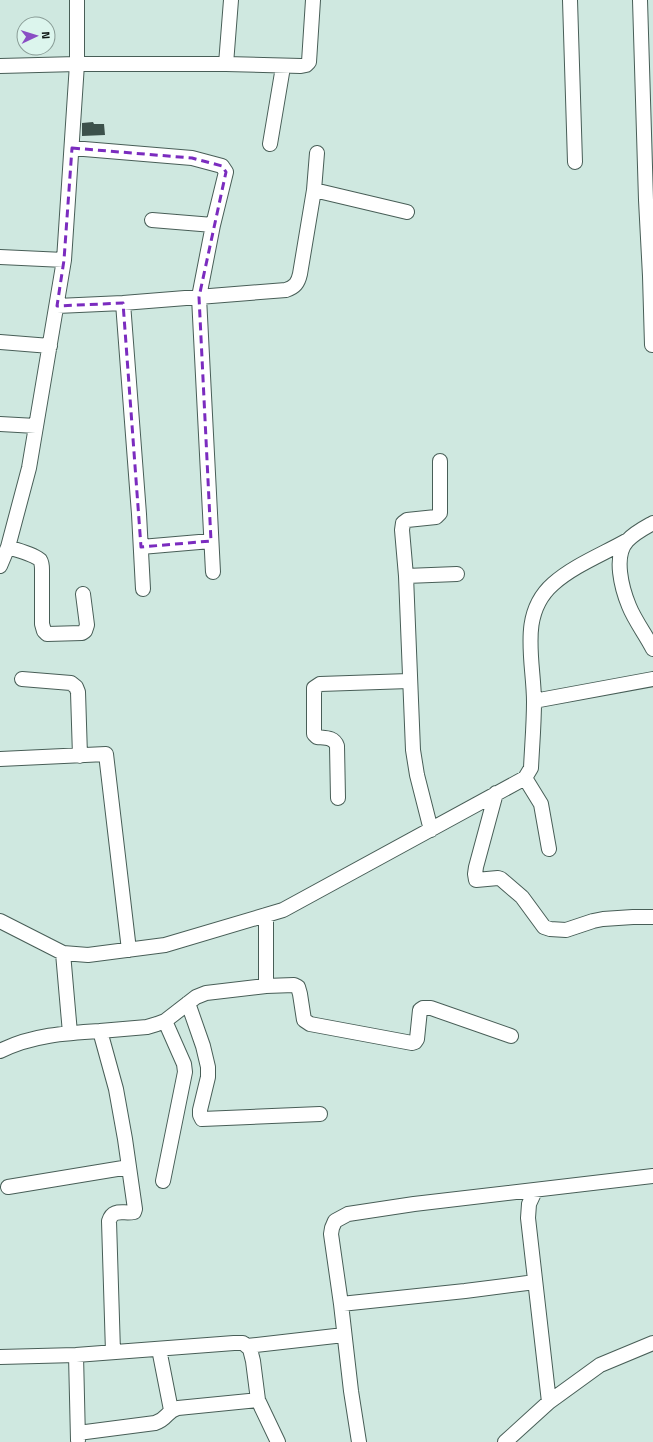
<svg xmlns="http://www.w3.org/2000/svg" width="653" height="1442" viewBox="0 0 653 1442" font-family="'Titillium Web',sans-serif">
	<style>
		.building { fill: #3c514b }
		.lines { fill: none; stroke-linecap: round; stroke-linejoin: round }
		.minor-casing { stroke: #485e57; stroke-width: 16 }
		.minor { stroke: #fff; stroke-width: 14 }
		.marked { fill: none; stroke: #7b2cbf; stroke-width: 3; stroke-dasharray: 8 5; stroke-linejoin: round }
	</style>
	<rect width="100%" height="100%" fill="#cfe8e0"/>
	<!-- building -->
	<path class="building" d="M93 122 94 124H104L105 135 82 136V123Z"/>
	<g class="lines">
		<defs>
			<path id="minor" d="M570 0 575 162
				M640 0 646 200 650 276 652 345
				M226 64 231 0
				M0 66 77 64H226L301 66 306 65 309 62 313 0
				M270 144 283 67
				M72 148 192 158 222 166 226 172 213 225 199 297 213 572
				M314 190 407 212
				M152 220 213 225
				M0 257 64 260
				M123 303 139 514 143 589
				M57 306 123 303 286 290C295 287 298 283 300 274L314 190 317 153
				M0 342 50 346
				M0 424 36 426
				M653 523C644 528 634 533 627 541 613 556 622 589 629 606 635 621 646 635 653 649
				M8 547C16 550 34 554 40 560 42 563 42 567 42 570V624L44 631 47 634 82 633 85 631 87 625 83 594
				M141 547 211 541
				M0 566 8 547 29 468 64 260 77 64V0
				M406 576 457 574
				M22 679 71 683 76 687 78 692 80 756
				M534 701 653 679
				M0 759 106 754 129 950
				M525 778 541 804 549 849
				M496 793 476 867 475 874 476 880 498 878 501 879 522 897 544 927 550 929 566 930 593 921 603 919 633 917H653
				M338 798 337 746C334 737 325 738 317 737L314 734V688L320 684 409 681
				M431 830 417 775 413 750 406 576 402 530 403 523 407 520 436 517 440 513V461
				M0 921 63 953 88 955 165 945 283 910 525 778 531 768C532 746 534 724 534 702 534 661 518 615 553 584 573 566 603 554 626 541
				M63 953 70 1033
				M266 986 294 985 298 987 300 994 304 1020 310 1024 412 1043 415 1042 417 1039 420 1010 423 1008H431L511 1036
				M188 1003 203 1046 208 1067V1077L200 1110V1115L202 1119 320 1114
				M100 1031 147 1027 157 1024 165 1021 196 997 206 993 266 986V915
				M0 1051C32 1035 66 1033 100 1031L116 1089 125 1139 135 1209 134 1212C123 1214 113 1208 109 1221L113 1352
				M163 1181 185 1072 184 1064 165 1021
				M8 1187 129 1167
				M535 1191 529 1204 528 1218 549 1402
				M341 1304 465 1291 535 1282
				M247 1346 344 1335
				M159 1349 171 1410
				M76 1355 78 1440
				M0 1357 76 1355 234 1343H243L250 1349 253 1361 258 1400 278 1442
				M78 1433 155 1423C168 1419 166 1411 178 1408L258 1400
				M359 1442 351 1391 341 1304 331 1234 332 1228 335 1221 348 1214 414 1204 653 1176
				M505 1442 549 1402 600 1365 653 1343"/>
		</defs>
		<!-- minor casing -->
		<use href="#minor" class="minor-casing"/>
		<!-- minor -->
		<use href="#minor" class="minor"/>
	</g>
	<!-- marked area -->
	<path class="marked" d="M72 148 192 158 222 166 226 172 199 297 211 541 141 547 123 303 57 306 64 260Z"/>
	<!-- north arrow -->
	<g transform="translate(36 36) rotate(86)"><circle r="19" fill="#dcf5ed" stroke="#899c96"/>
	<path d="M0-3L7 15L0 10L-7 15Z" fill="#8a4ec4"/>
	<text y="-6" font-size="11" font-weight="bold" text-anchor="middle" fill="#0d1614">N</text>
	</g>
</svg>
